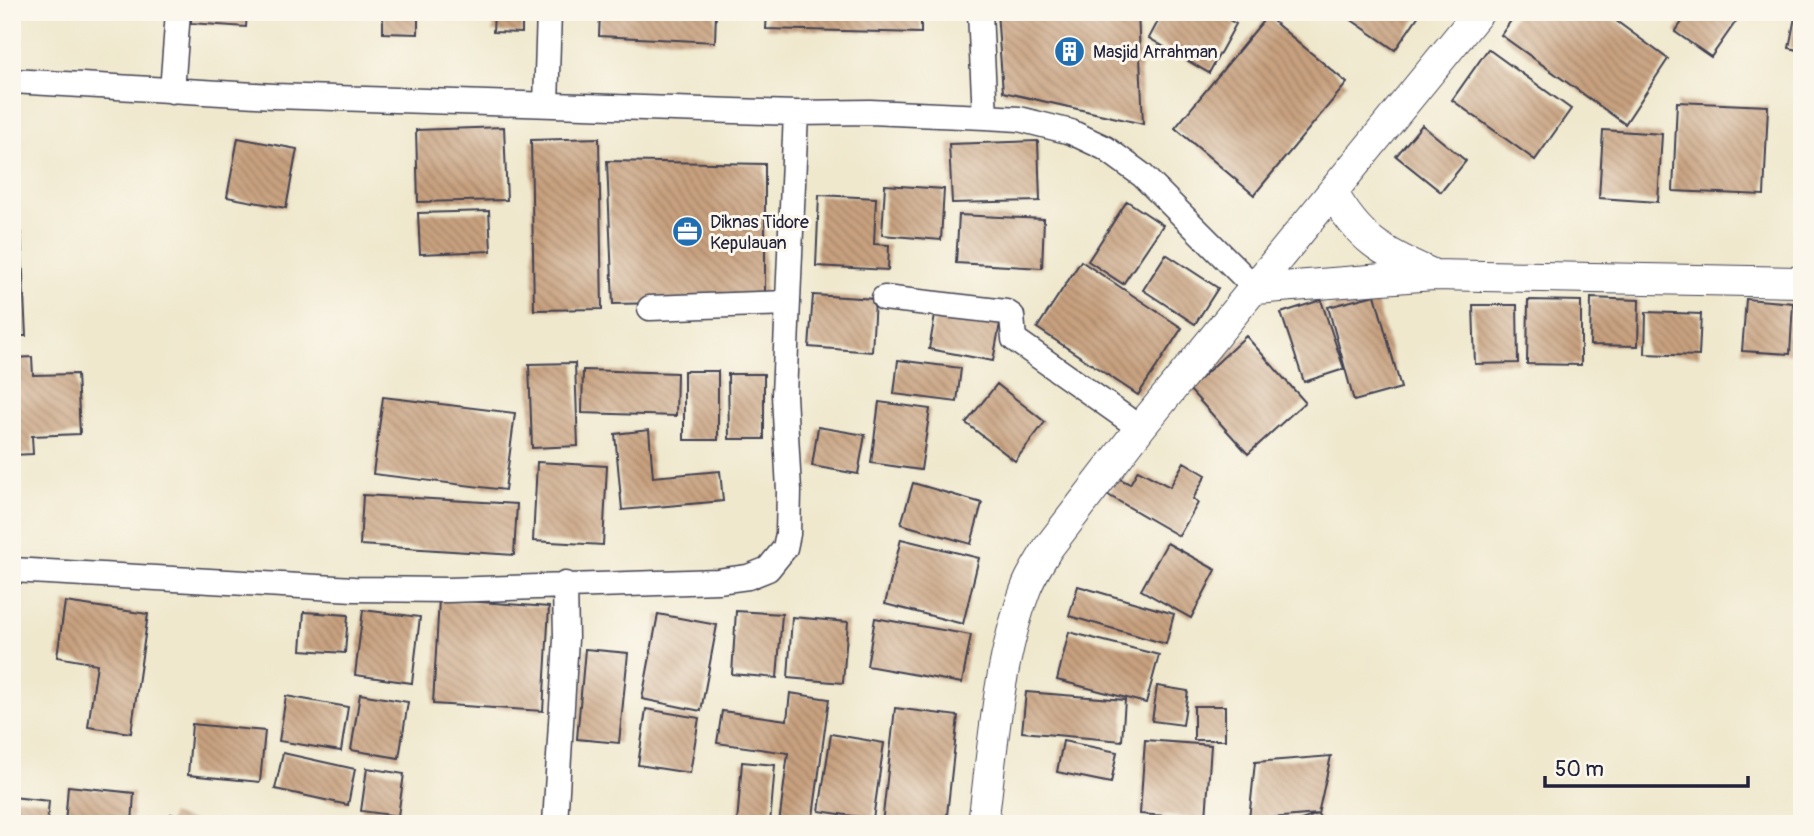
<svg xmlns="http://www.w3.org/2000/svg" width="1814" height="836" viewBox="0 0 1814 836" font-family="Pangolin,sans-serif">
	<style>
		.building { fill: url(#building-back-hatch) }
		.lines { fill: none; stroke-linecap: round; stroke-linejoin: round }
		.minor-casing { stroke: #414051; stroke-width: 27 }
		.tertiary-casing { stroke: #414051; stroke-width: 32 }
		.minor { stroke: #fff; stroke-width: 24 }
		.tertiary { stroke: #fff; stroke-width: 30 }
		.labels { text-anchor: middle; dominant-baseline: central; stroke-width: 6; stroke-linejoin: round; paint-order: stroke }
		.poi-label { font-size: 18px; fill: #22223b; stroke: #fbf7ec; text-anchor: start }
	</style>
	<defs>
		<pattern id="building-back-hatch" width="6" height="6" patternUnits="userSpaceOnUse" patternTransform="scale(1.75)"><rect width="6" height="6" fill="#c8a17f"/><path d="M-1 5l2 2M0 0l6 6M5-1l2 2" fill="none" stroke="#a28369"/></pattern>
	</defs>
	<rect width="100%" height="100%" fill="#fbf7ec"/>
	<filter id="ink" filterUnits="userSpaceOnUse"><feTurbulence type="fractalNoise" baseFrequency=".0143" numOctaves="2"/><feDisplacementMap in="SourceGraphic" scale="14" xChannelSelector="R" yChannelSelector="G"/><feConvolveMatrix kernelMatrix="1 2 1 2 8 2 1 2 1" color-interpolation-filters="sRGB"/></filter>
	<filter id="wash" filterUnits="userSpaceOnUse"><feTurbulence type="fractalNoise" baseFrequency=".00686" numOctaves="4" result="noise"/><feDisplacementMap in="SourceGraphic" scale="28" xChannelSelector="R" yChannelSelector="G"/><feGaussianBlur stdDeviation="1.57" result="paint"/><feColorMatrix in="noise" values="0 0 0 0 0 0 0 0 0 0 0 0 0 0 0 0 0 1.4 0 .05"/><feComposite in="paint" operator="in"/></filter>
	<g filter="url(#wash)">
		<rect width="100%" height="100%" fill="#efe8cd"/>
		<g id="blocks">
			<!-- building -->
			<path class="building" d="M191 12H247L246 27 191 23Z
				M383 12H418V34L383 33Z
				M494 12H522V33L493 32Z
				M600 12H716L715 42 599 36Z
				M767 12H921V33L766 29Z
				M997 12H1138L1143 124 1003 92Z
				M1163 12H1215L1236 24 1209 73 1149 38Z
				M1340 12H1421L1395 50Z
				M1517 12H1604L1668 59 1625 124 1501 35Z
				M1689 12H1732L1739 17 1711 57 1675 32Z
				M1796 12H1802V51L1789 48Z
				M1267 16 1347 83 1254 195 1175 128Z
				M1488 49 1571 109 1535 160 1452 100Z
				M1677 102 1768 106 1764 195 1673 191Z
				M1422 125 1466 161 1441 192 1396 156Z
				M504 127 507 200 418 202 416 130Z
				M1603 130 1662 134 1658 202 1599 198Z
				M238 138 297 149 286 208 227 197Z
				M599 138 602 309 534 310 531 140Z
				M1038 141 1040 201 952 203 949 144Z
				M607 161 765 164V301L613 304Z
				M885 185 944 189 941 240 882 235Z
				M819 195 876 198 874 244 889 245 888 270 816 266Z
				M1127 201 1163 225 1123 284 1088 261Z
				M489 211 491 251 420 254 418 213Z
				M959 215 1044 219 1042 268 956 263Z
				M21 233 26 336H12V234Z
				M1166 254 1218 288 1195 324 1143 290Z
				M1081 261 1182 328 1138 395 1037 328Z
				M813 295 875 299 872 352 809 347Z
				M1375 295 1401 388 1354 401 1328 307Z
				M1591 298 1639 300 1638 346 1590 345Z
				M1746 299 1793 303 1790 354 1742 351Z
				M1321 300 1344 369 1304 382 1281 313Z
				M1528 300 1581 301V365L1527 364Z
				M1473 305H1517L1518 363 1475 364Z
				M936 310 1000 323 993 361 929 349Z
				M1646 312 1701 314 1699 356 1645 354Z
				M1246 336 1305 402 1248 454 1189 389Z
				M32 357 33 375 77 374 80 434 32 436 33 454 12 455V358Z
				M898 360 961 368 957 402 894 394Z
				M575 363 578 446 532 448 529 364Z
				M583 370 677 373 676 416 582 413Z
				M684 371H718V440H684Z
				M728 374H764V439H729Z
				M997 384 1045 422 1015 461 966 423Z
				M383 397 515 413 505 490 373 474Z
				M879 402 930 409 921 470 871 463Z
				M818 427 865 435 858 474 812 466Z
				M649 430 653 477 720 471 723 501 622 510 615 434Z
				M537 462 607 466 603 545 533 541Z
				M1184 462 1206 475 1193 499 1198 503 1179 536 1108 495 1118 478 1130 484 1138 470 1170 487Z
				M913 483 982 503 971 544 901 524Z
				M363 495 517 504 514 555 360 545Z
				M901 539 979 558 963 624 885 604Z
				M1167 543 1216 570 1191 618 1141 590Z
				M1078 586 1174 614 1166 644 1069 616Z
				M439 599 549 607 543 711 433 704Z
				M65 602 148 614 131 733 88 727 97 664 57 657Z
				M363 610 420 617 412 683 355 675Z
				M736 611 782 614 777 678 732 674Z
				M304 612 348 615 345 653 301 650Z
				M658 614 717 625 701 711 642 699Z
				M792 617 848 622 843 683 788 678Z
				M875 618 971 635 962 683 867 666Z
				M1069 632 1159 655 1146 703 1057 680Z
				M585 649 628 653 619 743 577 739Z
				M1157 686 1188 691 1183 725 1152 721Z
				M1026 692 1125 700 1122 741 1022 732Z
				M790 693 829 699 812 824H779L788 753 717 743 722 711 787 720Z
				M360 694 408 702 399 758 351 750Z
				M286 696 348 707 341 751 279 741Z
				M1194 706H1225V740H1194Z
				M895 708 958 716 946 824H882Z
				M646 709 699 718 690 773 638 765Z
				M192 724 265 731 260 782 188 775Z
				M831 734 884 743 873 819 819 811Z
				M1145 740 1211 745 1206 819 1140 814Z
				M1063 741 1117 752 1111 783 1057 772Z
				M283 753 355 769 348 805 275 789Z
				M1331 756 1318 814 1249 820 1255 762Z
				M742 762 775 765 770 824H737Z
				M367 768 404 774 398 816 361 811Z
				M68 786 134 793 132 824H65Z
				M12 797 49 801 47 824H12Z
				M171 814 199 823V824H169Z
				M1318 814 1323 824H1293V823Z"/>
		</g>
	</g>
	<g filter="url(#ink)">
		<use href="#blocks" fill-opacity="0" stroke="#414051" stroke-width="2"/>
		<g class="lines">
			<defs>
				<path id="minor" d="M980 12 985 117
					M12 81 274 96 796 113 870 112 985 117 1019 119 1071 132 1105 148 1142 175 1256 289
					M172 91 178 12
					M546 104 549 12
					M884 298 1006 312 1012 316 1014 339 1140 428
					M650 308 788 303
					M12 570 354 589 448 590 718 581 748 577 768 569 785 548 788 534 789 491 784 395 796 113
					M555 824 566 639 565 584"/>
				<path id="tertiary" d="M1333 193C1359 239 1382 252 1430 273
					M1256 289 1433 275 1802 282
					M983 824C993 747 998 664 1025 591 1030 576 1040 562 1048 548L1140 428 1479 12"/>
			</defs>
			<!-- minor casing -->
			<use href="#minor" class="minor-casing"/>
			<!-- tertiary casing -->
			<use href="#tertiary" class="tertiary-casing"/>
			<!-- minor -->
			<use href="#minor" class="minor"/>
			<!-- tertiary -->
			<use href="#tertiary" class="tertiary"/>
		</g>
	</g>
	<!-- icons -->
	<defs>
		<symbol id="building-disc" viewBox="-11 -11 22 22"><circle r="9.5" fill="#1f6fb2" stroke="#fbf7ec"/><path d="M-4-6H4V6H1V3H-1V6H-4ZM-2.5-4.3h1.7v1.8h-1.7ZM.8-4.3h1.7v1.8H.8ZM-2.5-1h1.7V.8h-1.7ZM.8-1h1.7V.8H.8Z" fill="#fff"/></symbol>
		<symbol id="office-disc" viewBox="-11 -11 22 22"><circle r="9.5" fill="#1f6fb2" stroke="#fbf7ec"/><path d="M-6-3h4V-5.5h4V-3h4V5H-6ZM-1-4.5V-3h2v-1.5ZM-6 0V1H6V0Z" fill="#fff"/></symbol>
	</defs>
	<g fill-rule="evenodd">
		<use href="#building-disc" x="1052" y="34" width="35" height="35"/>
		<use href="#office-disc" x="670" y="214" width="35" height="35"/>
	</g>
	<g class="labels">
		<!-- poi labels -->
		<g class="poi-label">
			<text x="1093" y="52">Masjid Arrahman</text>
			<text x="710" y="222">Diknas Tidore<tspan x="710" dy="21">Kepulauan</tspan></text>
		</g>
	</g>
	<!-- margin -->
	<rect width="1814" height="836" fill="none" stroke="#fbf7ec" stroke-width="42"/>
	<!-- scale -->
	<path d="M1545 776v10h203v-10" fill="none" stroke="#22223b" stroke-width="3.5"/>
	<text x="1555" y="776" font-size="21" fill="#22223b" stroke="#fbf7ec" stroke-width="5" paint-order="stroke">50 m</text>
</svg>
